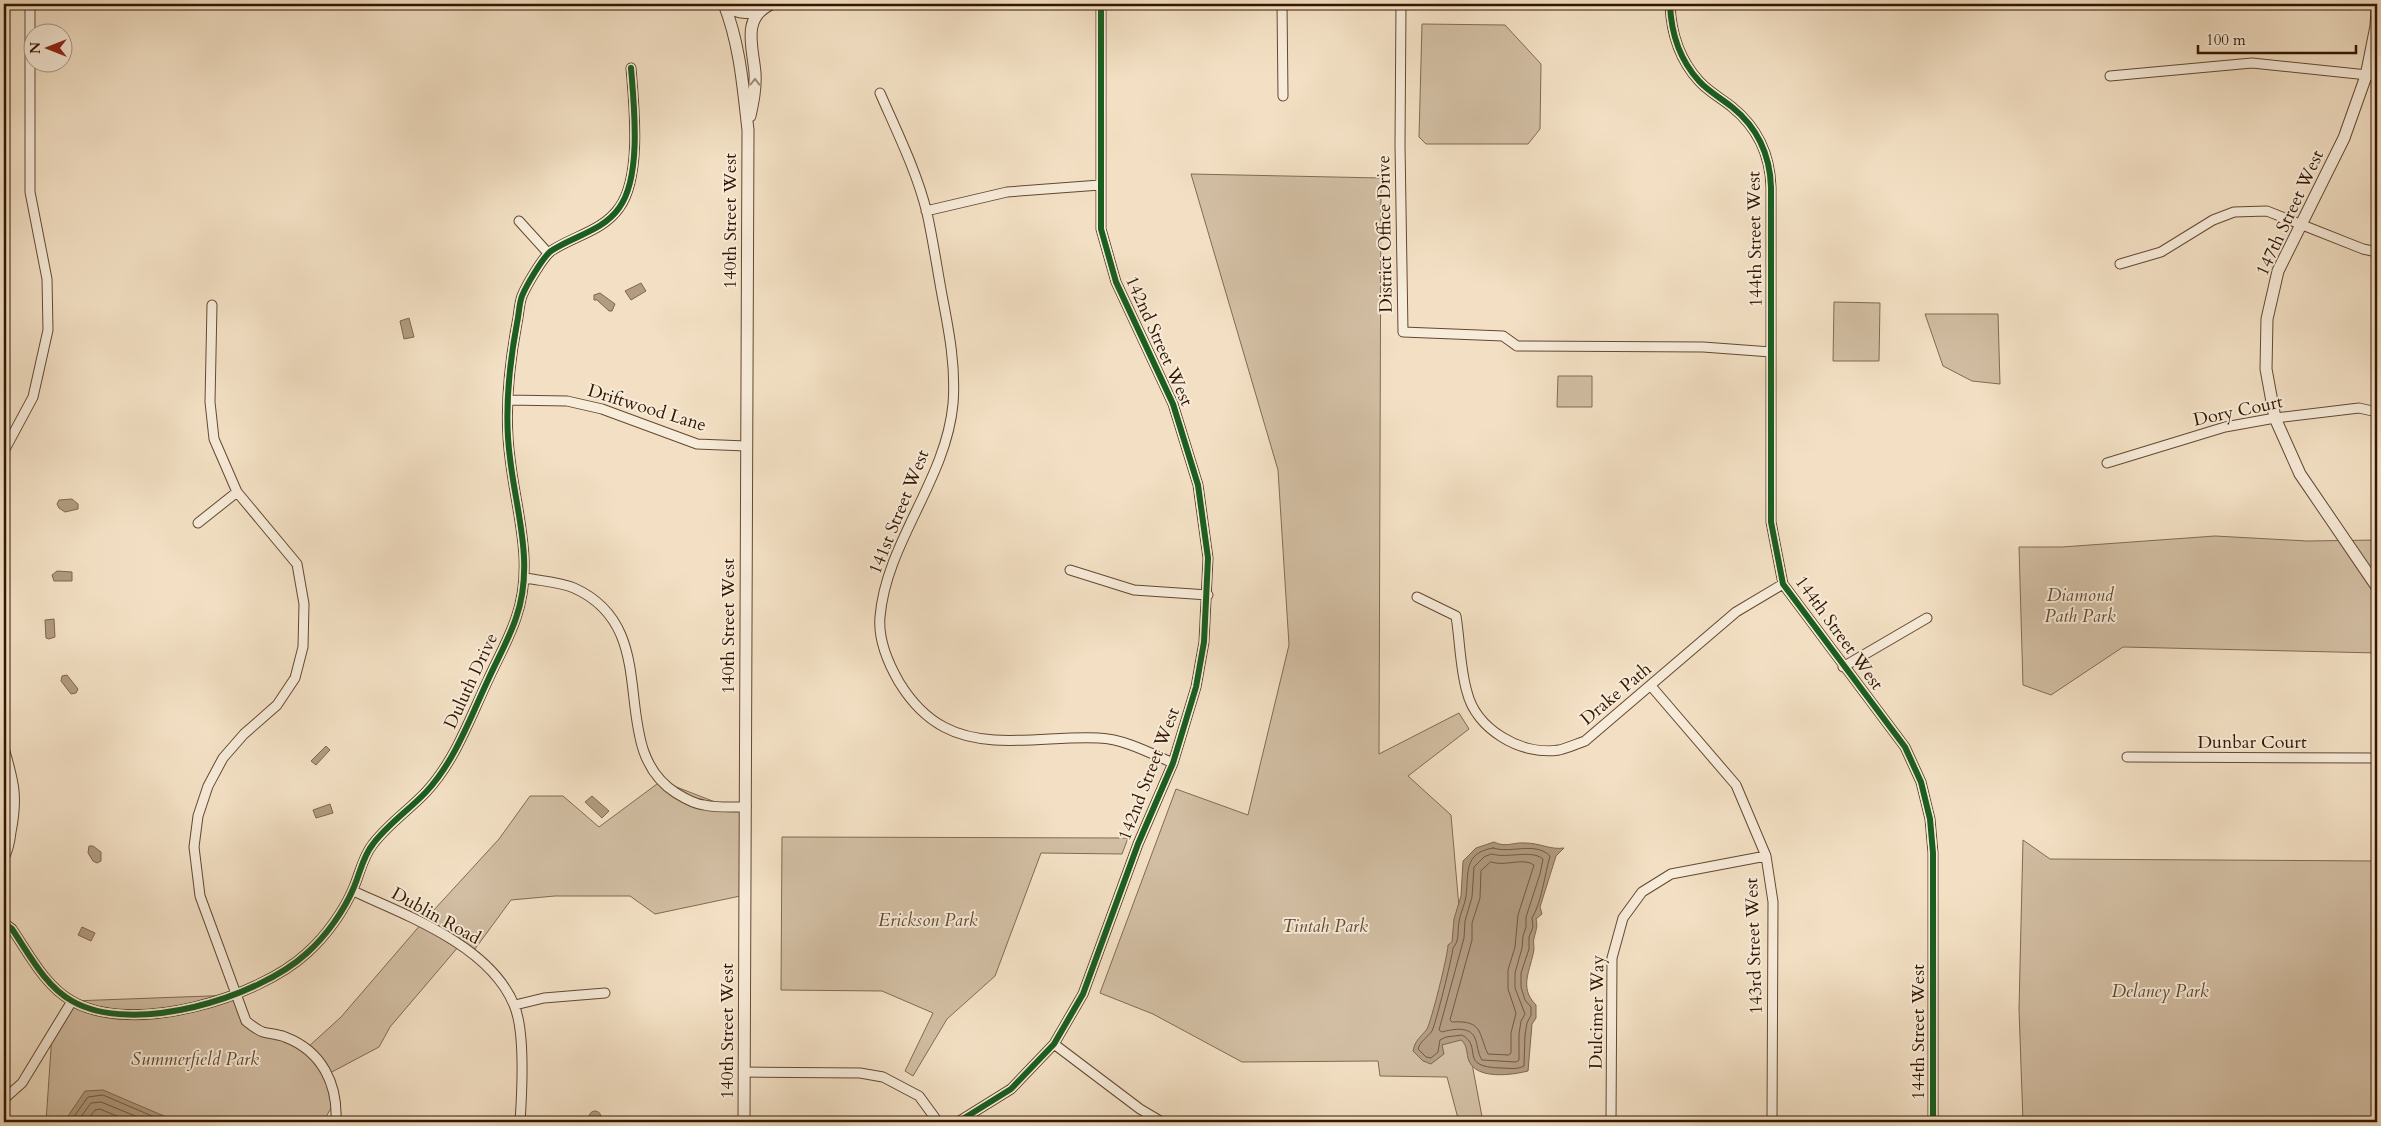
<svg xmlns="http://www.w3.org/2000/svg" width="2381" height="1126" viewBox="0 0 2381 1126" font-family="Cardo,serif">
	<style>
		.green { fill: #d2bea3; stroke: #826a52 }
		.water { fill: #b29b81; stroke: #7f664d }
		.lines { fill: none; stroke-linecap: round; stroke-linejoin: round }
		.shore { stroke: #725840; stroke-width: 1 }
		.minor-casing { stroke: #634831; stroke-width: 11 }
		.tertiary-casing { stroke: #634831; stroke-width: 13 }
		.minor { stroke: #f7ebd9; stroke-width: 9 }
		.tertiary { stroke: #f7ebd9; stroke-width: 11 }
		.cycleway-casing { stroke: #f7ebd9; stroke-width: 9 }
		.cycleway { stroke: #1b5e20; stroke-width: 6 }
		.oneway { stroke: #9f8b77 }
		.labels { text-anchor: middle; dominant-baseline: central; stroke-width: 4; stroke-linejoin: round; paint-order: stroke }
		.street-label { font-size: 18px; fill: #331600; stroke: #f7ebd9 }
		.park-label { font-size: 18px; font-style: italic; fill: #634831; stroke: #f7ebd9 }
	</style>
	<rect width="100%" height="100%" fill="#f3e0c4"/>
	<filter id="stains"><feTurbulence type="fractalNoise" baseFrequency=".004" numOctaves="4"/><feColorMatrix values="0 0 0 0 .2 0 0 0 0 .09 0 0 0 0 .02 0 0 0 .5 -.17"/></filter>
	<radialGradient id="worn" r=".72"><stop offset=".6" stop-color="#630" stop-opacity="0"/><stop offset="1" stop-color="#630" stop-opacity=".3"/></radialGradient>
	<!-- green -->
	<path class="green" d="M1422 24 1505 25 1541 64 1540 129 1528 144H1426L1419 137Z
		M1191 174 1381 178 1379 754 1459 713 1469 729 1408 776 1451 815 1473 1069 1483 1122H1459L1447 1077 1380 1076 1378 1061 1242 1062 1153 1014 1100 993 1176 789 1248 815 1289 645 1278 470Z
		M1834 302 1880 303 1879 361H1833Z
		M1925 314H1998L2000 384 1972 381 1943 366Z
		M1558 376H1592V407H1557Z
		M2215 536 2307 541 2377 540V653L2123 647 2051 695 2023 685 2019 547H2062Z
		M661 781 728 807H746L745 895 655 914 630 896H555L511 900 472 953 459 946 390 1027 379 1047 328 1074 335 1101 323 1122H46L52 1034 72 1001 236 995 246 1021 307 1048 341 1017 422 923 499 839 530 796H563L599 827Z
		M782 837 1128 838 1122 854 1041 853 995 976 947 1019 913 1076 905 1071 933 1013 882 991 781 990Z
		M2023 840 2050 859 2377 861V1122H2023L2019 1009Z"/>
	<!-- water -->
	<path class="water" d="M641 283 646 291 631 300 625 291Z
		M600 293 615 304 612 311H609L597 300H594V295Z
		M409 318 414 337 404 339 400 321Z
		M72 499 78 504V509L65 512 59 508 57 504 59 500Z
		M57 571 72 572V581H54L52 575Z
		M54 619 55 637 49 639 46 638 45 620Z
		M67 675 78 689 76 693 71 694 61 681 62 676Z
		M326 746 330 750 316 765 311 761Z
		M592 796 609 811 602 818 585 802Z
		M330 804 333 813 316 818 313 810Z
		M1494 842C1506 848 1513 842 1525 843 1540 843 1550 850 1564 848L1556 856 1540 907 1542 914 1536 919C1538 927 1536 930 1534 938 1533 941 1534 946 1534 949 1531 970 1518 987 1536 1005V1018L1532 1024 1528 1071C1512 1075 1477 1080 1469 1061 1466 1054 1468 1045 1461 1040L1442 1045 1444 1054 1431 1064 1423 1061 1413 1051C1415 1040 1421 1037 1427 1029 1431 1022 1448 955 1448 945L1452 942 1454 919 1461 896 1463 861 1476 848Z
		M89 846H93L101 852V861L97 863 93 861 88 853Z
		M82 927 95 933 91 941 78 935Z
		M103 1090 178 1122H64L85 1091Z
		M589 1117a6 6 0 1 1 12 0a6 6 0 1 1-12 0Z"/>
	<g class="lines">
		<!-- shore -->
		<path class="shore" d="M1493 848C1511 854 1535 841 1550 856 1545 874 1541 904 1532 918L1533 927 1529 937V949L1521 973V987L1525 1000 1531 1007V1015L1527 1023 1525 1035 1524 1066C1517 1070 1509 1068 1501 1068 1457 1067 1484 1047 1462 1035L1446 1037 1440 1040 1438 1052 1431 1058 1426 1057 1418 1049C1421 1040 1427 1038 1432 1031 1436 1023 1452 958 1453 948 1460 940 1457 932 1459 922 1460 913 1465 905 1466 896 1469 873 1463 853 1493 848Z
			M1492 854C1507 859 1531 849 1543 859L1540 874 1526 917V927L1523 936 1522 948 1515 973V988L1525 1014 1521 1021 1519 1034V1060L1516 1062 1482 1060C1478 1054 1478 1048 1476 1041 1472 1025 1453 1029 1442 1032L1439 1030 1464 938 1465 921 1472 897 1474 867 1484 857Z
			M1491 862C1505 867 1523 857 1534 865L1518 915 1515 947 1508 970V989L1516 1013 1511 1033V1053L1509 1055 1488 1054C1478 1034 1484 1020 1452 1022L1450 1020 1472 940V923L1480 898 1481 871Z
			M70 1122 88 1097 103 1095 166 1122
			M77 1122 91 1103 101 1102 150 1122
			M86 1122 95 1110 100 1109 131 1122"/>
		<defs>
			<path id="minor" d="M1282 4 1283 96
				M1401 4 1400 145 1403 332 1503 336 1517 346 1703 347 1771 352
				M1670 4C1671 33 1679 59 1699 81 1709 92 1721 98 1732 107 1758 128 1770 155 1771 187V522L1783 584 1905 747 1921 782 1930 819 1933 853V1122
				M2110 76 2252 63 2377 76
				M880 93C897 132 917 172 927 213 933 240 937 268 942 295 949 331 956 367 953 404 946 480 886 543 880 617 878 640 888 663 899 682 910 700 925 717 944 727 988 751 1051 735 1099 738 1124 739 1150 753 1173 763
				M926 211 1007 192 1100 185
				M519 221 548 253
				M2120 264 2161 252 2213 220 2234 212 2267 211 2363 249 2377 252
				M212 305 210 402 214 439 237 492 297 564 304 604 303 647 295 678 277 705 244 734 223 758 208 786 198 816 194 847 200 896 246 1021C251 1025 257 1030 263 1032 270 1034 278 1034 285 1037 322 1051 338 1084 336 1122
				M508 400 567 401 602 409 697 444 746 446
				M4 451 33 397 48 330 47 279 30 192V4
				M2107 463 2225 427 2275 418 2359 408 2377 412
				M198 523 237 492
				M1070 570 1134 590 1208 595
				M526 578C541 581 560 582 574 588 668 630 603 747 676 793 684 798 694 804 704 805 717 808 732 807 746 807
				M1417 597 1456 616C1460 641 1460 668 1467 692 1476 729 1521 756 1559 750 1568 748 1576 744 1585 741L1736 612 1783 584
				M1843 667 1927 618
				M1651 686 1736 785 1766 856 1773 902 1772 1122
				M4 748C14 782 18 797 11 832 10 841 9 849 4 858
				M2127 757 2377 758
				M353 891C408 916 490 946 514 1005 525 1030 522 1093 520 1122
				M4 923 12 929C29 954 45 986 72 1001 133 1036 258 998 307 953 326 936 344 911 354 887 360 873 363 856 373 844 388 824 409 810 426 792 455 761 470 718 488 680 497 660 509 639 516 618 535 564 516 512 510 458 504 414 509 366 517 323 519 314 519 304 522 296 526 286 543 257 551 251 573 236 603 231 619 208 642 177 634 105 631 68
				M515 1005 544 998 605 993
				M1054 1044 1140 1109 1162 1122
				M744 1072 860 1073 883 1077 919 1096 938 1122
				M4 1099 22 1083 72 1001
				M958 1122 1011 1089 1054 1044 1083 994 1138 844 1173 763 1196 687 1204 642 1208 558 1198 485 1173 404 1116 282 1101 229V4
				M1611 1122 1612 958 1623 918 1642 892 1671 874 1766 856"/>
			<path id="tertiary" d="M724 4C740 45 743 87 748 130L744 1122
				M725 4C737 15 749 15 764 7
				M2377 9 2376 26 2366 76 2344 138 2278 271 2267 319 2266 369 2275 418 2300 474 2377 587
				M750 116C753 102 756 88 755 73 753 47 741 18 771 4"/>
		</defs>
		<!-- minor casing -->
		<use href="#minor" class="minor-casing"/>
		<!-- tertiary casing -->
		<use href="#tertiary" class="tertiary-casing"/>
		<!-- minor -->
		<use href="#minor" class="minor"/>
		<!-- tertiary -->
		<use href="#tertiary" class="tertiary"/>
		<defs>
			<path id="cycleway" d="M1670 4C1671 33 1679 59 1699 81 1709 92 1721 98 1732 107 1758 128 1770 155 1771 187V522L1783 584 1905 747 1921 782 1930 819 1933 853V1122
				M4 923 12 929C29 954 45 986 72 1001 133 1036 258 998 307 953 326 936 344 911 354 887 360 873 363 856 373 844 388 824 409 810 426 792 455 761 470 718 488 680 497 660 509 639 516 618 535 564 516 512 510 458 504 414 509 366 517 323 519 314 519 304 522 296 526 286 543 257 551 251 573 236 603 231 619 208 642 177 634 105 631 68
				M958 1122 1011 1089 1054 1044 1083 994 1138 844 1173 763 1196 687 1204 642 1208 558 1198 485 1173 404 1116 282 1101 229V4"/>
		</defs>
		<!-- cycleway casing -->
		<use href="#cycleway" class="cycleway-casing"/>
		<!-- cycleway -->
		<use href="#cycleway" class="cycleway"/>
	</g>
	<!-- one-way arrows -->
	<defs><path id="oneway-chevron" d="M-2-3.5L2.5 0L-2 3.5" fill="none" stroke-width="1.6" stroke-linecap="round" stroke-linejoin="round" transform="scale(1.25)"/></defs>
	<use class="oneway" href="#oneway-chevron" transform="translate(755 82) rotate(-89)"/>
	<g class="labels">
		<!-- street labels -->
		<g class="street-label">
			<text transform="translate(2290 213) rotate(-65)">147th Street West</text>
			<text transform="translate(730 221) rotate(-90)">140th Street West</text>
			<text transform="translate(1385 234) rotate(-91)">District Office Drive</text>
			<text transform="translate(1755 239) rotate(-91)">144th Street West</text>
			<text transform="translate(1159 341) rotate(66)">142nd Street West</text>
			<text transform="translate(647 408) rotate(17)">Driftwood Lane</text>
			<text transform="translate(2238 411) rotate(-12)">Dory Court</text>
			<text transform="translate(899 512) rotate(-68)">141st Street West</text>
			<text transform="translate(728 626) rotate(-90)">140th Street West</text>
			<text transform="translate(1839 633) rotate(54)">144th Street West</text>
			<text transform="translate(471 681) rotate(-65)">Duluth Drive</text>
			<text transform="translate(1616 694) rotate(-40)">Drake Path</text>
			<text x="2252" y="742">Dunbar Court</text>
			<text transform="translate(1149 774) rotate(-69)">142nd Street West</text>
			<text transform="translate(436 916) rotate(29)">Dublin Road</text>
			<text transform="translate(1754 946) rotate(-92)">143rd Street West</text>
			<text transform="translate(1597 1012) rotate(-89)">Dulcimer Way</text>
			<text transform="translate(727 1031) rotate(-90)">140th Street West</text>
			<text transform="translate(1918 1032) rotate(-90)">144th Street West</text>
		</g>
		<!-- park labels -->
		<g class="park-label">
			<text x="2080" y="595">Diamond<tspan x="2080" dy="21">Path Park</tspan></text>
			<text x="928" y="920">Erickson Park</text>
			<text x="1325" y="926">Tintah Park</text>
			<text x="2160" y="991">Delaney Park</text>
			<text x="195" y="1059">Summerfield Park</text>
		</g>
	</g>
	<!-- margin -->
	<rect width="2381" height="1126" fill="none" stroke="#f3e0c4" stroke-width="20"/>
	<rect x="5" y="5" width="2371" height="1116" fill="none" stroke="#331600" stroke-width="2.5"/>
	<rect x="10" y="10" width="2361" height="1106" fill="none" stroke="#331600"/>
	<!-- north arrow -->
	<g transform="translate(48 48) rotate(270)"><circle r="24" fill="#f7ebd9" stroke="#a99682"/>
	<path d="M0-4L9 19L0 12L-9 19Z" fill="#8f2418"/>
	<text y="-8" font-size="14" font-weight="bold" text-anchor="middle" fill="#331600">N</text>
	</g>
	<!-- scale -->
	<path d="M2198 45v8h158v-8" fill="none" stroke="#331600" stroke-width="2.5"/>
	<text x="2206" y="45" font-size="15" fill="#331600" stroke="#f7ebd9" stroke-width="4" paint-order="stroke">100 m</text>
	<rect width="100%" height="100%" filter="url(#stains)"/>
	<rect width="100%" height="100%" fill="url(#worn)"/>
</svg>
